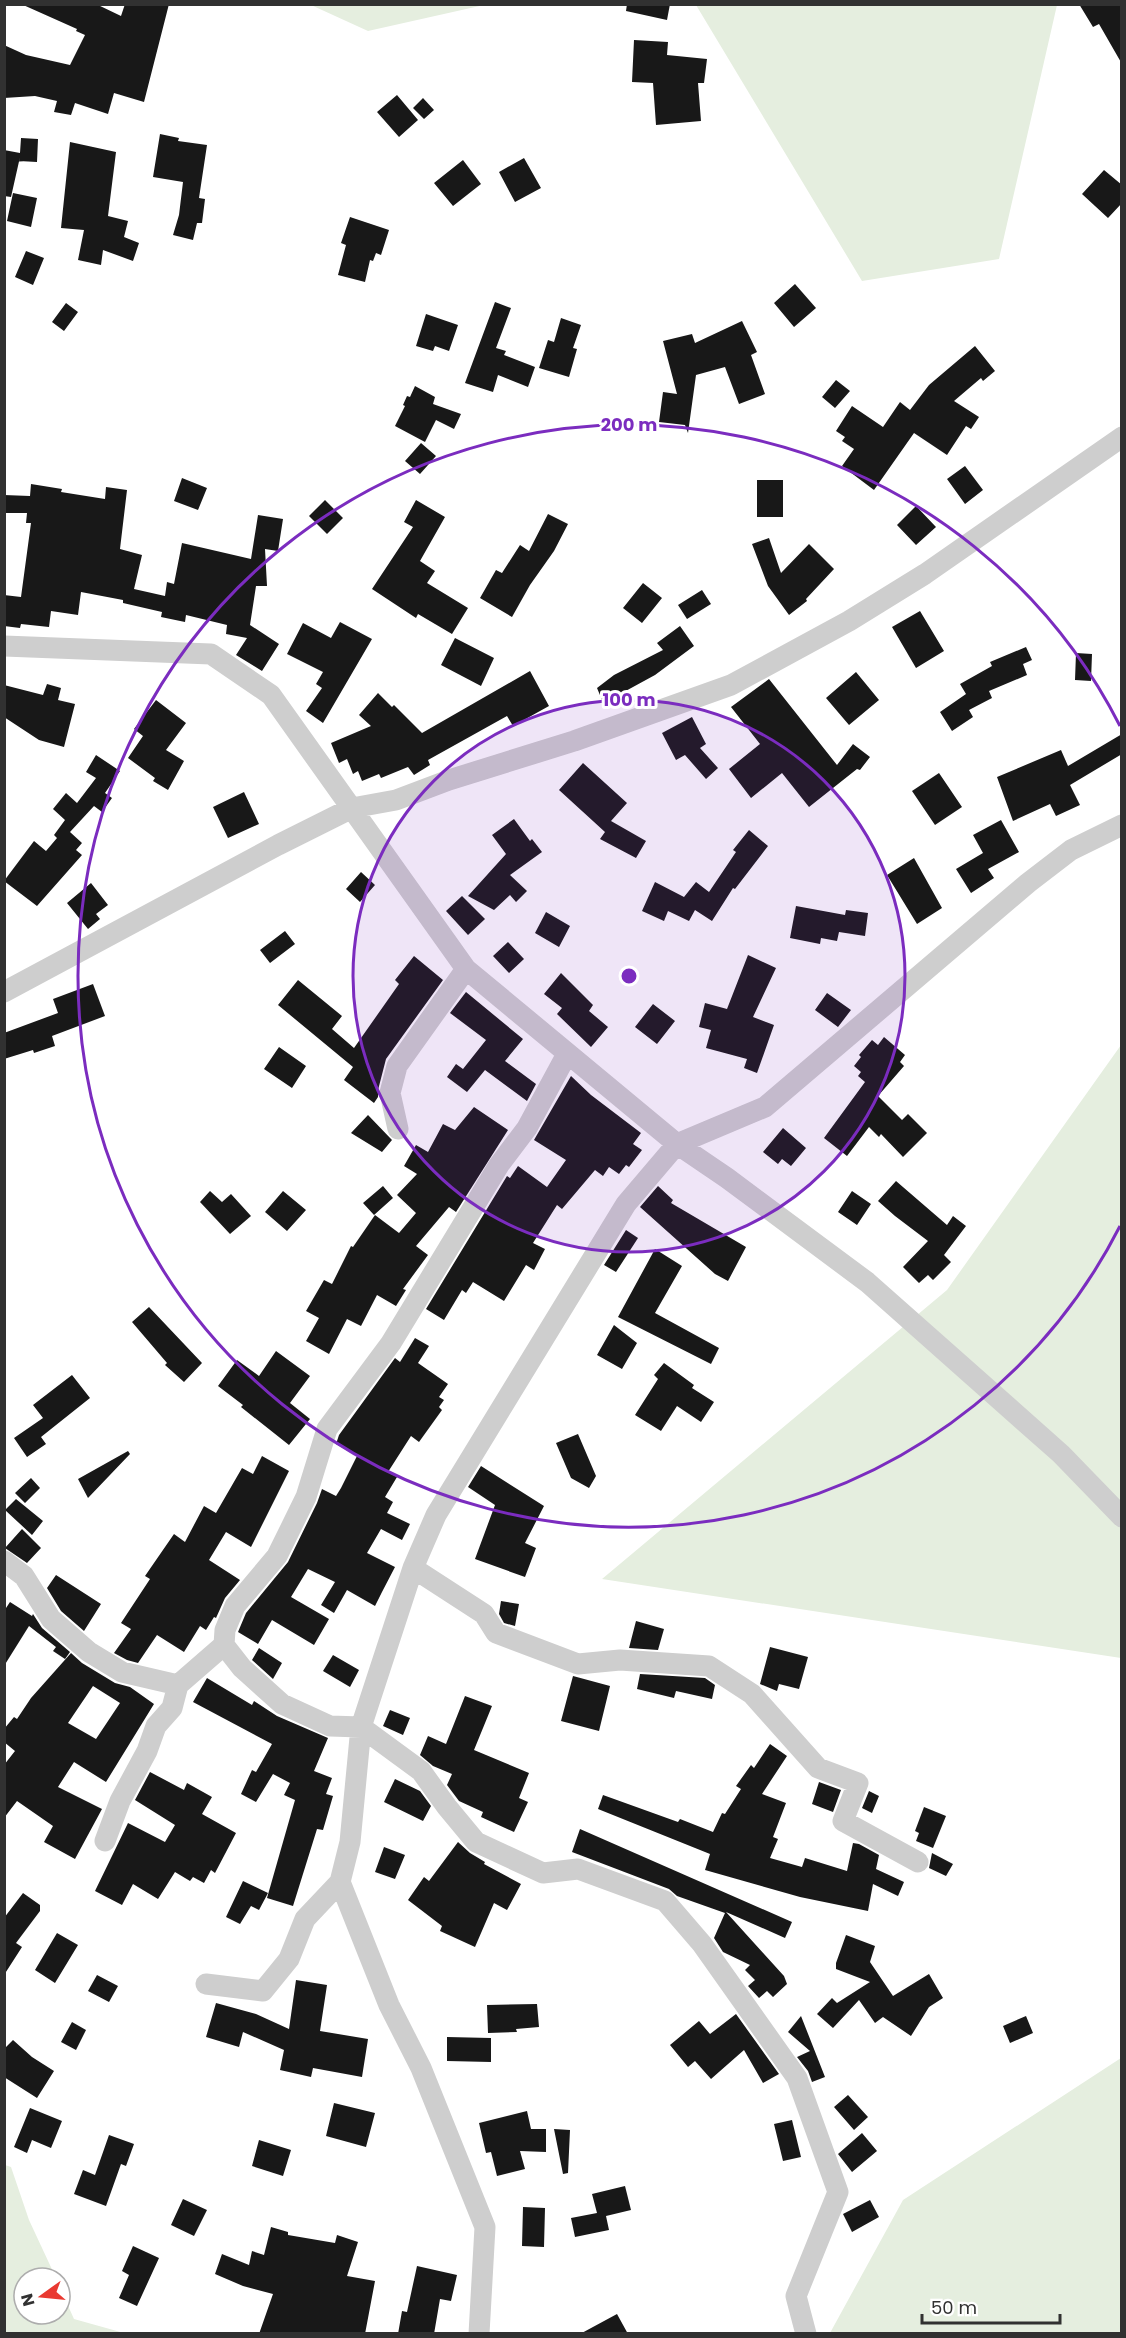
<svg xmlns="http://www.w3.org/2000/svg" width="1126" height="2338" viewBox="0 0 1126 2338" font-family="Poppins,sans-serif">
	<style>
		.green { fill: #e5eedf }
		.building { fill: #181818; fill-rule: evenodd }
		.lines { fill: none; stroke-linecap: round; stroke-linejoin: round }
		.minor { stroke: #cecece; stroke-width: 21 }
		.ring { fill: none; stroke: #7b2cbf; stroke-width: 3 }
		.centre { fill: #7b2cbf; stroke: #fff; stroke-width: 3 }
		.ring-label { font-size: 18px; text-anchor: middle; font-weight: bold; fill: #7b2cbf; stroke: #fff; stroke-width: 6; stroke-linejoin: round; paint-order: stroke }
	</style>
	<rect width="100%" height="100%" fill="#fff"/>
	<!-- green -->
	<path class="green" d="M311 5H484L368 31Z
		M696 5H1057L999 259 862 281Z
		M1121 1045V1658L602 1579 947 1290Z
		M1121 2058V2333H830L903 2200Z
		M5 2165 11 2167 29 2220 56 2278H24V2314H60V2288L74 2319 124 2333H5Z"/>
	<!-- building -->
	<path class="building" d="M21 4H96L121 16 125 4H169L144 102 114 93 108 114 75 103 71 115 54 112 57 101 35 96 4 98V45L26 55 70 65 85 35 76 31 77 29Z
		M627 4H670L667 20 626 11Z
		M1079 4H1122V64L1099 24 1093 27Z
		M634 40 668 42 667 55 707 59 704 83H698L701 121 656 125 653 83 632 82Z
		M397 95 418 120 399 137 377 112Z
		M423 98 434 110 424 119 413 108Z
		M160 134 179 138 178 141 207 145 199 198 205 199 202 223H197L193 240 173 235 179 215 183 182 153 177Z
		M21 138 38 139 37 162 19 161 20 157 11 197 4 196V150L20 153Z
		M70 142 116 152 108 216 128 221 124 237 139 243 133 261 103 250 101 265 78 260 84 230 61 228Z
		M524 158 541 188 515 202 499 172Z
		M463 160 481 184 453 206 434 183Z
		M1104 170 1122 185V203L1108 218 1082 194Z
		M13 193 37 198 31 227 7 221Z
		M350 217 389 230 381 255 376 253 373 261 370 260 365 282 338 275 346 245 341 243Z
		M26 251 44 258 33 285 15 277Z
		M795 284 816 308 794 327 774 303Z
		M495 302 511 308 496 348 506 351 504 355 535 367 528 387 498 375 493 392 465 383Z
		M66 303 78 312 64 331 52 322Z
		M426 314 458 325 449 351 435 346 433 351 416 346Z
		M561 318 581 325 573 348 577 349 569 377 539 368 548 340 554 342Z
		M742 321 757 352 751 355 765 394 739 404 725 367 696 375 688 433 685 425 659 422 663 392 677 394 663 341 692 334 695 343Z
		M975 346 995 371 983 381 981 378 954 401 979 417 971 429 966 426 947 455 914 433 874 490 842 466 854 449 842 441 845 437 836 431 852 406 883 427 900 402 910 410 929 385Z
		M836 380 850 391 835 408 822 397Z
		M415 386 435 397 433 404 461 414 454 429 436 420 425 442 395 426 405 406 403 405 407 396 410 397Z
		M421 443 436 456 420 474 405 461Z
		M965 466 983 490 965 504 947 479Z
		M182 478 207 488 198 510 174 501Z
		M757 480H783V517H757Z
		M31 484 62 489 61 492 105 499 106 487 127 490 120 549 142 555 134 589 165 596 167 582 174 584 182 543 251 559 258 515 283 519 278 551 265 549 267 586H256L250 625 279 644 262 671 236 655 247 638 226 634 227 625 186 615 185 622 161 617 162 612 123 603V600L81 592 78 615 51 611 49 627 21 624 20 628 4 626V595L21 597 31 523H26L27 513H4V495L30 496Z
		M325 500 343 518 327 534 309 516Z
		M416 500 445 517 420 561 435 571 427 583 468 608 452 634 418 614 416 618 372 589 413 527 404 522Z
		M916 506 936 527 916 545 897 525Z
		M548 514 568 524 554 551 530 585 512 617 480 598 496 570 502 573 520 545 529 551Z
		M769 538 781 573 809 544 834 569 806 599 807 601 789 615 768 586 752 544Z
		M643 583 662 598 642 623 623 608Z
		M702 590 711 604 687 619 678 605Z
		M920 611 944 651 916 668 892 627Z
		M340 622 372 639 323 723 306 711 322 688 316 684 323 672 287 654 303 623 331 638Z
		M680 626 694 646 655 675 622 693 625 699 605 707 597 688 614 675 663 650 657 643Z
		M455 638 494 658 481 686 441 665Z
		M1026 647 1032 660 1023 664 1027 675 989 691 992 698 969 710 973 717 952 731 940 712 966 694 960 684 992 666 990 662Z
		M1076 653 1092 654 1091 681 1075 680Z
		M530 671 549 706 513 726 507 716 428 760 430 765 414 775 408 767 381 778 379 774 362 781 358 771 353 774 347 759 339 763 331 743 371 726 359 715 378 693 392 707 394 705 422 733Z
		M856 672 879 700 849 725 826 698Z
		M769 679 837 765 853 744 870 757 860 770 857 769 809 807 782 773 751 798 729 769 760 744 731 707Z
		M47 684 61 688 58 700 75 704 64 747 39 740 4 717V685L43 695Z
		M156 700 186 723 166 750 184 761 168 790 153 781 155 778 128 758 143 736 134 729Z
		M692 717 706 744 700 748 718 768 706 779 685 755 676 760 662 733Z
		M1122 734V754L1070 785 1080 805 1056 816 1050 804 1013 821 997 777 1061 750 1068 766Z
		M96 755 120 771 105 793 112 798 102 812 94 806 70 832 82 843 76 850 82 855 37 906 4 881 34 841 46 851 57 838 54 835 65 820 53 809 66 793 77 803 96 778 86 772Z
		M583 763 627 803 611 821 646 841 636 858 600 839 605 832 559 790Z
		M939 773 962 807 935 825 912 791Z
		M244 792 259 824 228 838 213 807Z
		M514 819 530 841 532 839 542 852 510 875 527 891 516 902 510 895 494 910 468 896 506 854 492 835Z
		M1001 820 1019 852 988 869 994 878 971 893 956 869 983 853 973 835Z
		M749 830 768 846 735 889 733 888 712 921 695 910 689 921 668 911 664 921 642 911 655 882 684 897 696 882 709 892 736 852 733 850Z
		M914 858 942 908 917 924 887 875Z
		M361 872 375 885 360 902 346 889Z
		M91 883 108 905 96 914 100 919 88 929 67 903Z
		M462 896 485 919 468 935 446 911Z
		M796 906 845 915 846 910 868 913 865 936 839 932 837 941 821 938 820 944 790 938Z
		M546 912 570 926 559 947 535 933Z
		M285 931 295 944 270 963 260 950Z
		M508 942 524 959 509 973 493 956Z
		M748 955 776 968 753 1017 774 1025 757 1073 744 1068 747 1059 706 1048 711 1030 699 1027 705 1003 727 1009Z
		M414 956 443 980 386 1059 378 1090V1097L374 1103 344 1080 353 1067 278 1005 298 980 342 1016 332 1029 354 1048 399 984 395 980Z
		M561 973 593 1005 589 1011 608 1027 591 1047 557 1014 562 1008 544 994Z
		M93 984 105 1016 52 1036 55 1046 34 1053 33 1050 4 1059V1033L58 1013 53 999Z
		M466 992 523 1039 505 1061 536 1084 527 1101 485 1070 467 1092 447 1077 456 1064 463 1069 486 1040 450 1013Z
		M827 993 851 1010 838 1027 815 1010Z
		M653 1004 675 1021 657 1044 635 1027Z
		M884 1037 905 1055 900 1062 904 1066 878 1096 902 1120 908 1114 927 1133 903 1157 881 1134 879 1137 869 1127 847 1156 824 1138 865 1082 858 1076 861 1072 854 1066 861 1057 859 1055 872 1040 878 1045Z
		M279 1047 306 1066 292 1088 264 1069Z
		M571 1076 591 1095 641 1133 633 1144 642 1150 629 1167 626 1165 619 1174 609 1167 603 1176 595 1170 562 1209 557 1205 533 1243 545 1249 534 1270 526 1265 504 1301 473 1282 466 1293 462 1290 444 1320 426 1309 507 1176 510 1178 518 1166 547 1187 566 1160 534 1140Z
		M474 1107 508 1130 456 1212 449 1207 416 1246 428 1255 403 1289 406 1290 396 1306 377 1295 361 1326 347 1319 329 1354 306 1341 319 1318 306 1311 324 1280 332 1284 351 1246 353 1247 375 1215 399 1233 416 1213 397 1195 417 1174 404 1166 416 1145 428 1152 443 1124 455 1130Z
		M368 1115 392 1140 382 1152 351 1133Z
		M783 1128 806 1148 791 1166 782 1159 778 1164 763 1152Z
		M896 1181 947 1225 953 1216 966 1226 944 1255 951 1262 933 1280 928 1275 919 1283 903 1267 928 1241 895 1216 878 1201Z
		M383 1186 393 1198 374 1215 363 1203Z
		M658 1186 673 1200 671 1203 746 1247 728 1281 715 1274 640 1207Z
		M210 1191 222 1202 231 1194 251 1216 230 1234 200 1202Z
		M283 1191 306 1210 287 1231 265 1212Z
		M852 1191 871 1204 857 1225 838 1212Z
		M626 1230 638 1238 616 1272 604 1265Z
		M655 1249 682 1266 655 1313 719 1348 711 1364 618 1317Z
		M149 1307 202 1363 184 1382 165 1365 167 1363 132 1322Z
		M614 1325 637 1343 622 1369 597 1355Z
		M415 1338 429 1346 418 1363 448 1384 439 1397 444 1400 439 1407 442 1410 419 1442 411 1436 388 1472 397 1477 385 1497 393 1502 387 1513 410 1524 402 1540 381 1529 367 1553 395 1567 382 1592 375 1606 347 1590 334 1613 321 1605 335 1582 308 1569 291 1597 329 1619 314 1645 272 1620 258 1644 238 1632 246 1613 288 1562 317 1503 322 1489 336 1496 341 1488 357 1456 336 1444 339 1435 395 1358 400 1362Z
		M276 1351 310 1376 290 1403 310 1419 289 1445 241 1407 243 1405 218 1386 237 1360 259 1376Z
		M664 1363 694 1385 692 1388 714 1402 701 1422 677 1406 661 1431 635 1415 658 1379 654 1375Z
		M72 1375 90 1398 41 1437 46 1444 27 1457 14 1438 43 1418 33 1405Z
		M578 1434 596 1476 589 1488 571 1478 556 1443Z
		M128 1451 130 1454 88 1498 78 1479Z
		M262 1456 289 1471 251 1547 226 1532 209 1560 240 1580 225 1598 216 1618 214 1617 206 1630 200 1626 184 1652 157 1635 138 1663 127 1660 114 1653 131 1629 121 1623 150 1579 145 1576 174 1534 185 1542 204 1506 216 1513 242 1468 253 1474Z
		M481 1466 544 1506 525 1543 536 1548 525 1577 475 1559 495 1505 468 1487Z
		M31 1478 40 1488 25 1503 15 1493Z
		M16 1499 43 1521 32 1535 5 1510Z
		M22 1529 41 1548 27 1563 5 1548Z
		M56 1575 101 1604 84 1631 61 1611 47 1588Z
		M501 1601 519 1604 515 1626 504 1623 499 1614Z
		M10 1602 32 1616 33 1614 42 1628 70 1652 65 1659 53 1651 56 1647 29 1626 4 1666V1611Z
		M636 1621 664 1629 658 1650 629 1648Z
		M770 1647 808 1657 799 1689 779 1684 777 1691 760 1684Z
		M259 1648 282 1663 273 1679 252 1660Z
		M71 1653 82 1663 115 1683 130 1687 154 1704 106 1782 74 1762 58 1787 102 1809 75 1859 44 1842 53 1826 17 1801 4 1818V1765L15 1751 4 1742V1729L14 1717 17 1719 31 1698ZM93 1686 120 1703 96 1739 68 1723Z
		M333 1655 359 1670 350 1687 323 1671Z
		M640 1674 705 1678 715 1685 712 1699 676 1691 674 1698 637 1689Z
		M573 1676 610 1686 599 1731 561 1721Z
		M207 1678 252 1705 254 1701 277 1716 328 1738 314 1771 332 1778 326 1794 333 1796 323 1830 317 1829 293 1906 267 1898 295 1800 284 1795 290 1783 273 1774 256 1802 241 1794 252 1770 256 1772 272 1744 193 1702Z
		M465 1696 492 1706 474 1750 529 1773 519 1798 528 1802 514 1832 481 1817 483 1812 459 1801 447 1785 452 1774 433 1766 420 1755 428 1736 446 1744Z
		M390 1710 410 1718 403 1735 383 1726Z
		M770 1744 787 1756 762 1794 786 1803 773 1837 778 1839 770 1858 802 1867 805 1858 847 1871 853 1843 859 1844 879 1855 876 1869 904 1882 898 1896 873 1884 868 1911 800 1897 705 1870 710 1854 598 1809 603 1795 678 1822 680 1819 713 1832 722 1813 725 1814 741 1789 736 1786 751 1765 754 1768Z
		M150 1772 184 1790 187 1783 212 1797 202 1814 236 1833 215 1873 211 1870 204 1883 193 1877 190 1881 175 1872 158 1899 133 1884 122 1905 95 1891 128 1823 165 1842 175 1825 135 1800Z
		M395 1779 420 1791 431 1806 423 1821 384 1802Z
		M819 1782 841 1790 833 1812 812 1804Z
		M869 1791 879 1796 872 1813 862 1808Z
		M924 1807 946 1816 933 1848 916 1841 919 1833 915 1831Z
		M580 1829 792 1922 785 1938 726 1912 784 1976 787 1984 773 1997 767 1991 759 1998 748 1986 755 1980 745 1970 750 1965 723 1952 714 1938 725 1913 677 1896 669 1889 572 1852Z
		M458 1842 470 1853 485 1862 484 1864 521 1884 507 1910 494 1903 475 1947 440 1931 442 1926 408 1900 424 1877 429 1881Z
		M384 1847 405 1855 395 1879 375 1872Z
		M932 1853 953 1864 946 1876 929 1868Z
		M243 1881 268 1893 259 1910 251 1906 240 1924 226 1917Z
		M23 1893 40 1905V1911L16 1943 22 1947 4 1975V1918Z
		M57 1933 78 1945 55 1983 35 1970Z
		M846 1935 875 1946 870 1962 893 1996 929 1974 943 1998 929 2007 911 2036 883 2017 875 2023 859 2000 833 2028 817 2014 832 1998 837 2003 870 1982 836 1969V1963Z
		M97 1975 118 1986 109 2002 88 1991Z
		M296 1980 327 1985 320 2031 368 2039 362 2077 313 2068 311 2077 280 2070 284 2050 243 2032 239 2047 206 2037 216 2003 256 2014 289 2029Z
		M537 2004 539 2027 516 2029 517 2032 488 2033 487 2005Z
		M736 2014 779 2074 763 2083 744 2050 711 2079 695 2061 688 2067 670 2045 699 2021 710 2034Z
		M801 2016 825 2077 812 2082 808 2071 797 2057 810 2051 788 2032Z
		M1026 2016 1033 2033 1010 2043 1003 2026Z
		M72 2022 86 2030 76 2050 61 2042Z
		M447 2037 491 2038V2062L447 2061Z
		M13 2040 32 2057 54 2071 37 2098 4 2077V2049Z
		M848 2095 868 2117 854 2130 834 2107Z
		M334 2103 375 2113 366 2147 326 2136Z
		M30 2108 62 2121 51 2148 32 2140 27 2153 14 2147Z
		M527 2111 531 2129H546V2152L520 2151 525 2169 497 2176 491 2152 486 2153 479 2123Z
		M792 2120 801 2157 783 2161 774 2124Z
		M554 2129 570 2130 568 2173 563 2174Z
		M862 2133 877 2151 852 2172 838 2154Z
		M109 2135 134 2144 126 2166 121 2164 106 2206 74 2194 83 2170 95 2175Z
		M259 2140 291 2150 283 2176 252 2166Z
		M625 2186 631 2210 606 2216 609 2230 575 2237 571 2218 597 2213 592 2194Z
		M183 2199 207 2210 194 2236 171 2225Z
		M870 2200 879 2217 852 2232 843 2214Z
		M523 2207 545 2208 544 2247 522 2246Z
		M271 2227 288 2232V2235L335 2243 337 2235 358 2242 347 2276 375 2281 365 2334H259L273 2294 243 2286 215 2274 222 2254 249 2265 252 2251 264 2255Z
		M133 2246 159 2258 137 2306 119 2298 129 2275 122 2271Z
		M417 2266 457 2275 451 2301 440 2299 434 2334H398L402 2311 407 2312Z
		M617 2314 628 2334H580Z"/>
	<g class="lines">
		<!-- minor -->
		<path class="minor" d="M4 646 211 654 271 695 466 969 677 1144 727 1178 867 1282 1061 1454 1122 1517
			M4 992 278 845 352 808 396 800 449 780 574 741 731 685 849 621 925 574 1122 437
			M567 1054 527 1128 499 1165 391 1343 327 1429 306 1497 277 1556 235 1606 225 1630 224 1645 242 1668 282 1704 330 1726 361 1727 421 1771 447 1807 476 1842 543 1873 578 1869 665 1901 702 1944 797 2078 838 2192 796 2296 806 2334
			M398 1129 390 1093 397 1066 466 969
			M4 1561 24 1576 51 1619 89 1652 122 1672 178 1685
			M413 1568 484 1614 496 1633 578 1664 620 1660 709 1666 752 1694 818 1768 858 1783 843 1821 918 1862
			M105 1841 120 1801 147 1751 156 1726 172 1708 178 1685 224 1645
			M206 1984 263 1991 289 1959 305 1919 340 1882
			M479 2334 485 2227 421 2068 389 2005 340 1882 350 1842 361 1727 413 1568 436 1515 626 1204 677 1144 765 1107 1028 883 1071 850 1122 825"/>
	</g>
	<!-- distance rings -->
	<circle cx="629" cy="976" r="276" fill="#7b2cbf" fill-opacity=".12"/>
	<g class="ring">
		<circle cx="629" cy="976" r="276"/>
		<path d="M1120 1226A551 551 0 1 1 1120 726"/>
	</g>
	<circle cx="629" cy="976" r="9" class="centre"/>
	<g class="ring-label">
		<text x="629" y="431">200 m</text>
		<text x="629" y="706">100 m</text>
	</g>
	<!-- border -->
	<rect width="1126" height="2338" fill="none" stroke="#313131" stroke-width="12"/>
	<!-- north arrow -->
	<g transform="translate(42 2296) rotate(255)"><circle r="28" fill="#ffffff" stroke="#adadad" stroke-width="1.5"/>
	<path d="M0-4.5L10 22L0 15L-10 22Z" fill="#e93931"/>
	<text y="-9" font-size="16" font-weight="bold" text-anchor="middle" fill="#313131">N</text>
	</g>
	<!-- scale -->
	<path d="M922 2314v9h138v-9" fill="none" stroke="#313131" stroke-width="3"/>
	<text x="931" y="2314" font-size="18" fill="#313131" stroke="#ffffff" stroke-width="4.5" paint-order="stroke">50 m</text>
</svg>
